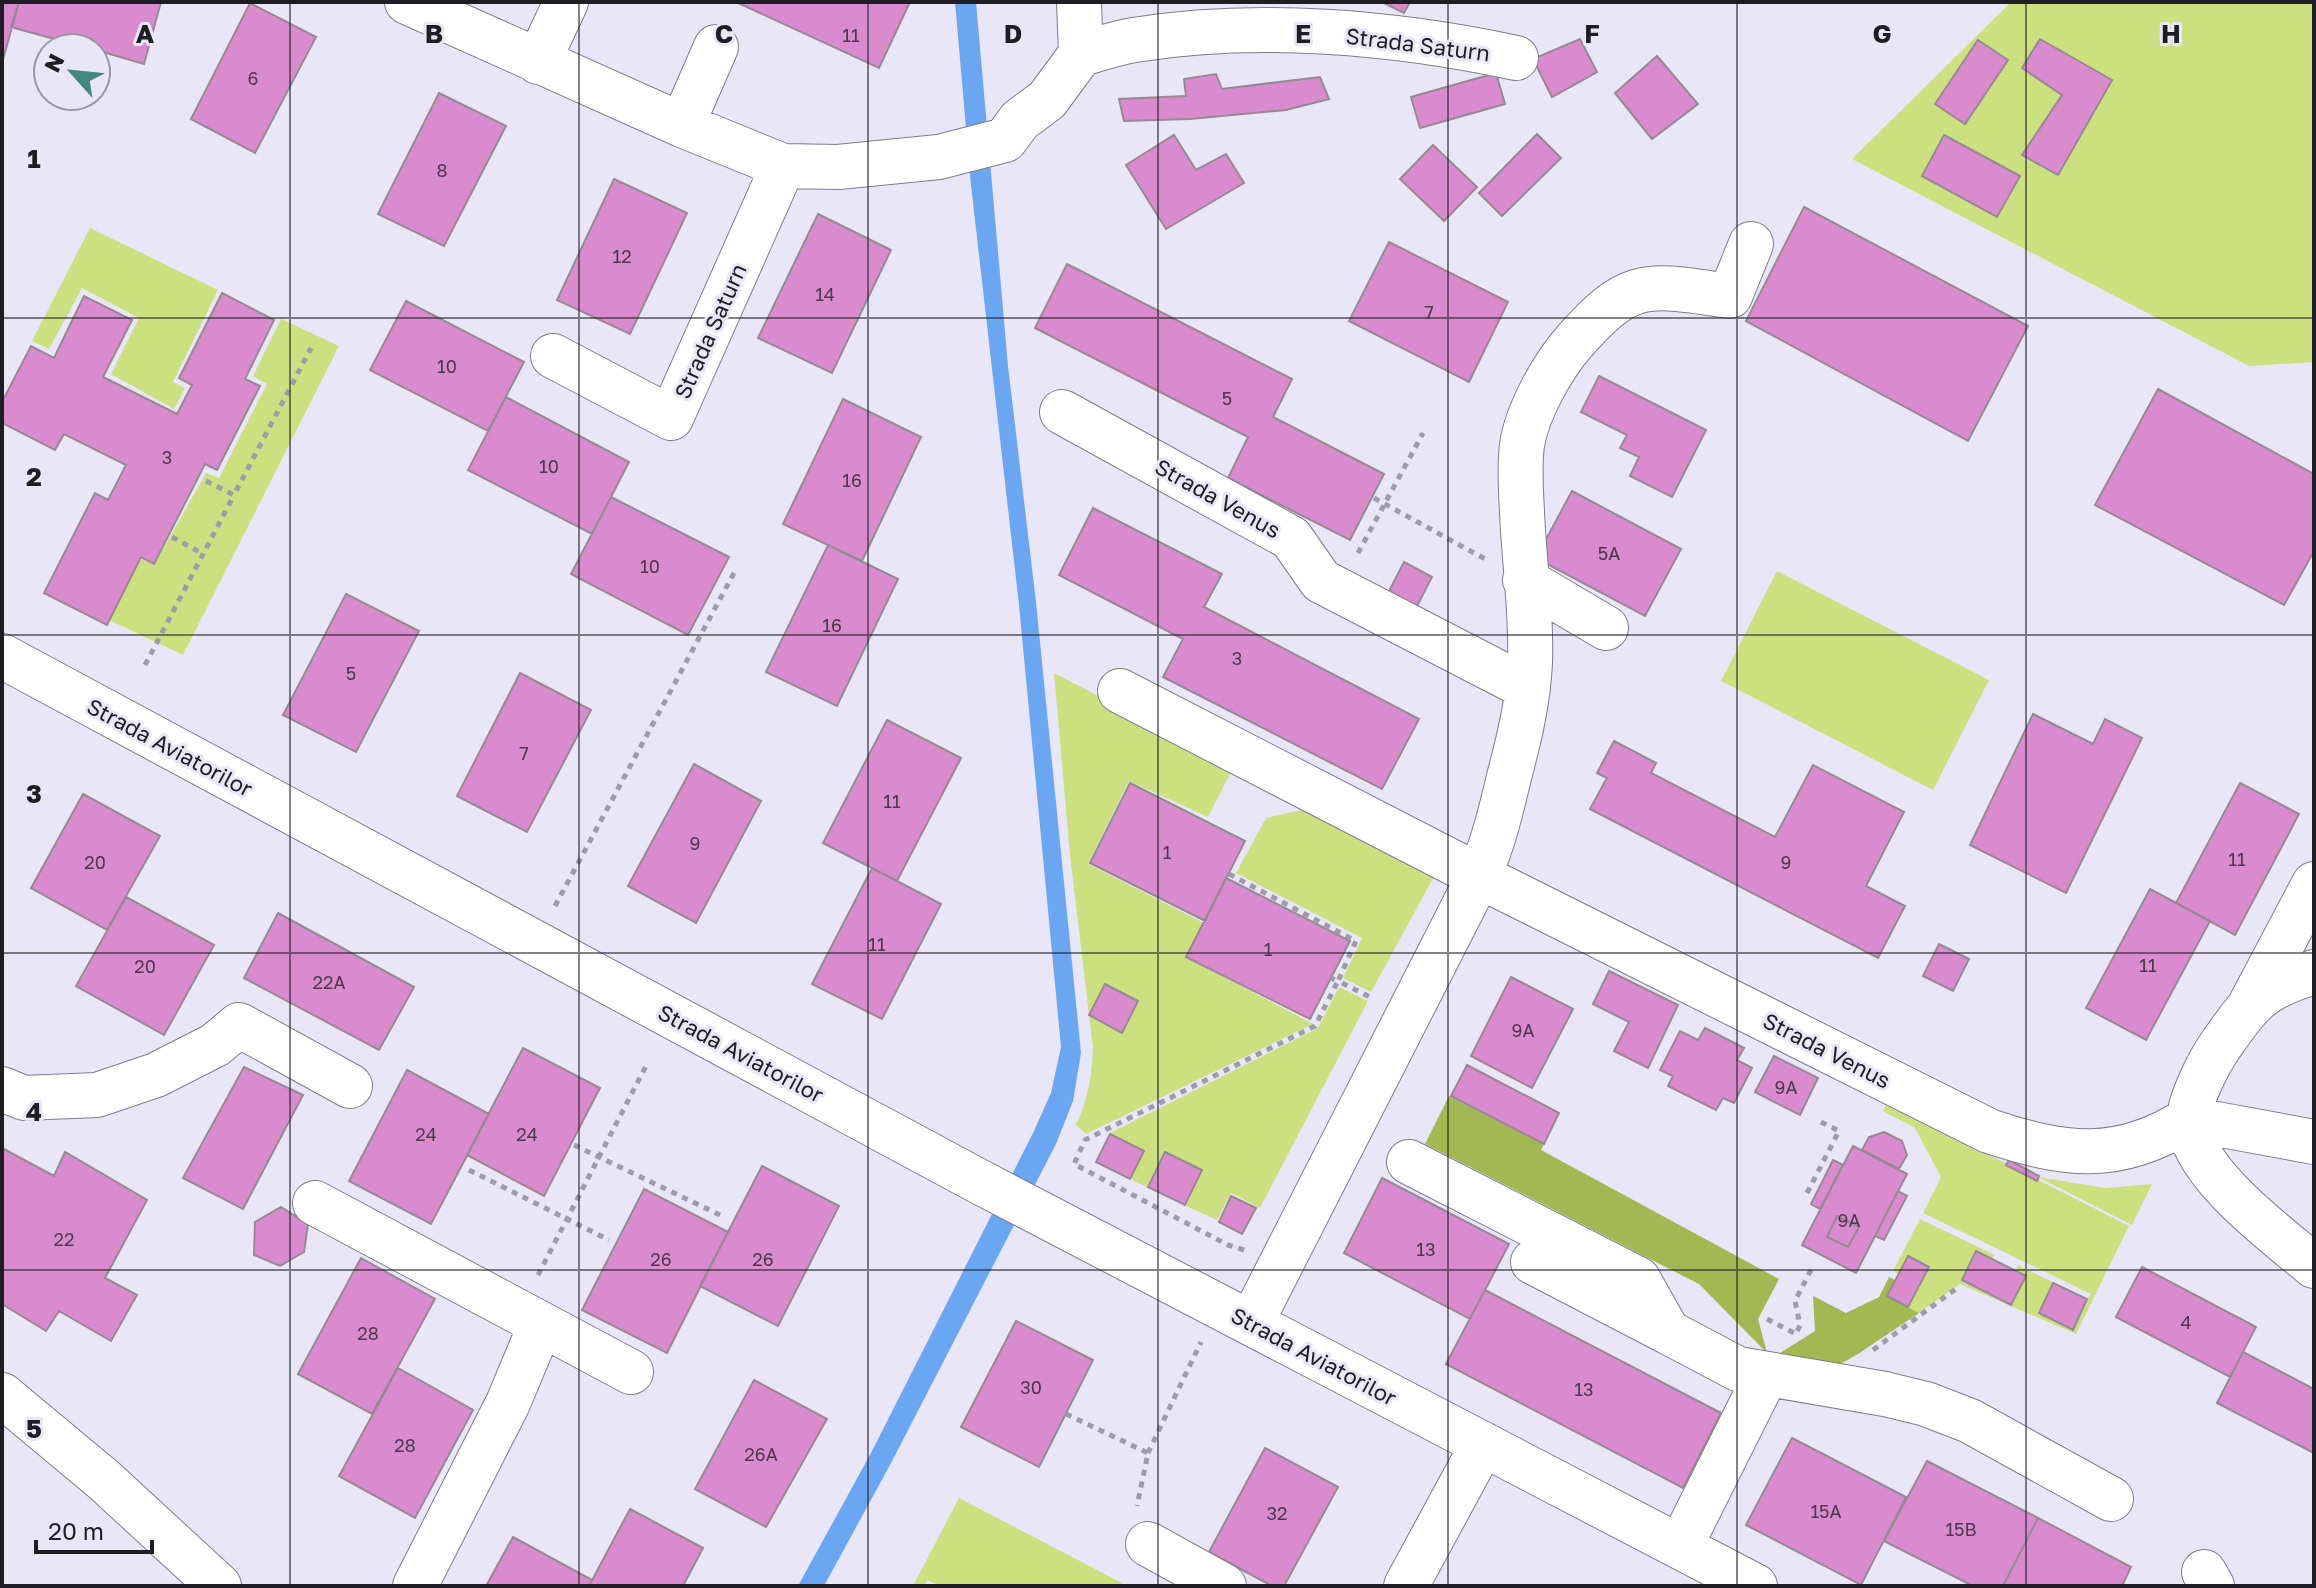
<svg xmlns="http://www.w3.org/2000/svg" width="2316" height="1588" viewBox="0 0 2316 1588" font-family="'Golos Text',sans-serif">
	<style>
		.green { fill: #cce080; fill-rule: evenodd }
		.forest { fill: #a3b753 }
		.water { fill: #6ba6f3 }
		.building { fill: #da8bce; stroke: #978994; stroke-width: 2 }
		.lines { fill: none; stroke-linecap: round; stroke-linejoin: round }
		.minor-casing { stroke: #7f7d8c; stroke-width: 46 }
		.major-casing { stroke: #7f7d8c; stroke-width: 46 }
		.path { stroke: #9e9ca9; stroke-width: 5; stroke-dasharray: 6 6; stroke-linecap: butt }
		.minor { stroke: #fff; stroke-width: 44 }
		.major { stroke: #fff; stroke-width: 44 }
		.grid { fill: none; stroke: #1e1d23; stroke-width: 2; stroke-opacity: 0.55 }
		.labels { text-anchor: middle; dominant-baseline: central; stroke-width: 6; stroke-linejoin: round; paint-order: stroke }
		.number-label { font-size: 18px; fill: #4d384e }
		.street-label { font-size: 22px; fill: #1e1d23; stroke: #e9e6f7 }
		.grid-label { font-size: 26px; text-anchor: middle; font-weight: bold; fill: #1e1d23; stroke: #e9e6f7; stroke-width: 6; stroke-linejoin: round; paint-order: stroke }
	</style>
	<rect width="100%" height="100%" fill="#e9e6f7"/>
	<!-- green -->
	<path class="green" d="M2011 2H2314V362L2249 366 1852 159Z
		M90 228 218 290 173 382 185 388 174 409 111 374 139 318 82 288 49 349 32 341Z
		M281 319 339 346 183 655 109 620 141 559 154 565 206 473 219 478 267 384 253 376Z
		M1777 571 1989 680 1933 790 1721 681Z
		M1054 673 1234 766 1208 817 1129 781 1088 864 1204 923 1186 957 1313 1024 1086 1134 1076 1125C1088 1099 1092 1076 1093 1048L1070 855Z
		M1311 808 1437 871 1371 992 1343 978 1362 938 1236 873 1266 818Z
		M1339 987 1368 1001 1260 1208 1231 1193 1217 1220 1186 1206 1202 1171 1165 1153 1147 1187 1130 1179 1144 1151 1110 1133 1318 1028Z
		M1887 1103 2129 1226 2076 1334 1960 1284 1919 1313 1908 1307 1929 1267 1908 1256 1899 1274 1893 1271 1920 1219 1995 1255 1991 1259 1976 1252 1962 1280 2011 1304 2026 1276 2015 1271 2018 1265 2087 1299 2091 1294 1923 1213 1941 1177 1915 1128 1883 1111ZM2050 1291 2087 1299 2073 1329 2039 1313Z
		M2038 1177 2105 1188 2152 1184 2132 1225Z
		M959 1498 1122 1583 1121 1586H940L927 1580 924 1586H913Z"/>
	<!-- forest -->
	<path class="forest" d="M1449 1096 1544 1144 1541 1150 1779 1279 1758 1319 1767 1353 1699 1284 1425 1144Z
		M1889 1277 1895 1280 1887 1296 1919 1313 1858 1354 1826 1372 1777 1355 1815 1331 1813 1296 1846 1313 1879 1297Z"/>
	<!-- water -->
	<path class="water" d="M955 2H976L1008 366 1036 602 1081 1053 1073 1101 1056 1144 891 1463 824 1586H798L871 1453 1033 1133 1051 1093 1061 1047 1019 605 971 185Z"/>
	<!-- building -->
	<path class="building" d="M2 2H19L2 63Z
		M19 2H161L144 64 96 50V48H87L11 27Z
		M736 2H910L879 68Z
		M1382 2H1410L1404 13Z
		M250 3 316 37 255 153 191 119Z
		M1580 39 1597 72 1552 97 1533 59Z
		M2040 39 2112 80 2058 175 2022 155 2062 95 2022 68Z
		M1978 40 2008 60 1965 124 1935 104Z
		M1657 56 1698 104 1652 139 1615 93Z
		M1496 73 1505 104 1420 128 1411 97Z
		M1216 74 1222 89 1320 77 1329 99 1286 110 1190 119 1124 121 1119 99 1186 96 1184 79Z
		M439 93 506 126 444 246 378 214Z
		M1537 134 1561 158 1502 216 1479 193Z
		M1174 135 1196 170 1226 154 1244 183 1166 229 1126 165Z
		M1944 135 2020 176 1997 217 1922 176Z
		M1433 145 1477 187 1444 221 1400 179Z
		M614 179 687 213 630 334 557 300Z
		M1804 207 2028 326 1968 441 1746 321Z
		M818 214 891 250 832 373 758 338Z
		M1389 242 1508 302 1469 382 1349 321Z
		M1067 264 1292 379 1273 417 1384 474 1350 540 1228 478 1248 437 1035 328Z
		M222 293 274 320 245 379 260 386 217 470 205 464 154 564 141 557 107 625 44 593 95 493 108 500 126 465 64 434 55 450 2 423V402L31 346 54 358 84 296 132 320 103 377 177 414 192 385 179 378Z
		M406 301 524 362 488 431 370 370Z
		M1599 376 1706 430 1672 497 1630 476 1639 457 1620 448 1627 435 1581 412Z
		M2158 389 2314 474V551L2284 605 2095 505Z
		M506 397 629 462 592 534 468 470Z
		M843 399 921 437 862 561 783 524Z
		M1572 491 1681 549 1645 616 1536 558Z
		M611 497 729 557 688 635 571 574Z
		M1093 508 1222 574 1204 607 1419 719 1382 789 1163 677 1183 639 1059 575Z
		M828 545 898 579 837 706 766 672Z
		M1404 562 1432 577 1414 612 1386 597Z
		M346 594 419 631 356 752 283 715Z
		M520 673 591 710 527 832 457 796Z
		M2033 714 2093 744 2105 719 2142 738 2066 893 1970 845Z
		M887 720 961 758 897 881 823 843Z
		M1614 741 1656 763 1651 773 1775 837 1813 765 1904 812 1866 886 1905 906 1878 958 1590 809 1607 778 1597 773Z
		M694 764 761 801 696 923 628 886Z
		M1130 783 1245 841 1205 921 1090 863Z
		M2240 783 2299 814 2235 935 2176 903Z
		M83 794 160 836 107 930 31 888Z
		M872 868 941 904 882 1019 812 984Z
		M1226 878 1350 941 1310 1019 1186 957Z
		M2150 889 2210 921 2146 1040 2086 1008Z
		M126 897 214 945 164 1035 76 986Z
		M278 913 414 987 379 1050 244 978Z
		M1939 944 1969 959 1953 991 1923 976Z
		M1609 971 1678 1005 1648 1068 1614 1051 1629 1022 1593 1004Z
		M1511 977 1573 1009 1532 1088 1471 1056Z
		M1105 984 1138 1001 1122 1033 1089 1015Z
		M1705 1028 1744 1048 1737 1060 1752 1068 1734 1103 1723 1098 1716 1110 1668 1086 1673 1076 1660 1070 1680 1031 1698 1040Z
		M523 1048 600 1088 544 1196 467 1155Z
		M1774 1056 1818 1078 1800 1115 1755 1092Z
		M1467 1065 1559 1113 1544 1144 1451 1096Z
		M244 1067 303 1095 243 1209 183 1178Z
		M407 1070 489 1114 431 1224 349 1181Z
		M1884 1132 1902 1141 1907 1155 1899 1169 1862 1150 1869 1137Z
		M1110 1134 1144 1151 1130 1179 1096 1162Z
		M1853 1146 1907 1174 1856 1273 1802 1245Z
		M2 1148 54 1176 65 1152 147 1200 105 1278 137 1295 111 1341 59 1311 46 1331 2 1304Z
		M1165 1152 1202 1170 1185 1205 1148 1187Z
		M1833 1160 1843 1165 1820 1209 1811 1204Z
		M2009 1160 2039 1176 2037 1181 2006 1165Z
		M762 1166 839 1206 778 1326 700 1286Z
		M1382 1178 1509 1244 1470 1319 1344 1253Z
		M644 1189 728 1232 667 1353 582 1310Z
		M1898 1191 1907 1196 1884 1240 1875 1236Z
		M1231 1196 1256 1208 1242 1234 1219 1222Z
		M281 1207 308 1224 304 1252 280 1266 254 1255 255 1222Z
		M1837 1216 1859 1227 1848 1247 1827 1237Z
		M1976 1251 2026 1276 2011 1305 1962 1280Z
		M1908 1256 1929 1267 1908 1307 1887 1296Z
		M361 1258 435 1299 372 1414 298 1374Z
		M2142 1267 2256 1327 2230 1377 2116 1317Z
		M2053 1283 2087 1299 2073 1330 2039 1313Z
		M1485 1290 1721 1413 1683 1488 1446 1364Z
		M1016 1321 1093 1360 1039 1467 961 1427Z
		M2243 1352 2314 1389V1453L2217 1403Z
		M398 1368 473 1410 415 1518 339 1476Z
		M754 1380 827 1419 766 1527 695 1489Z
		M1792 1438 1906 1497 1861 1585 1746 1525Z
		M1265 1448 1338 1487 1284 1586H1272L1209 1552Z
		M1927 1461 2038 1518 2003 1586H1973L1884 1541Z
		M630 1509 703 1548 683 1586H589Z
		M2038 1518 2131 1567 2122 1586H2003Z
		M513 1537 592 1580 589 1586H486Z"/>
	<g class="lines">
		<defs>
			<path id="minor" d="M407 2 682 125 783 166 838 167 939 157 1005 140 1020 120 1047 100 1081 54
				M1079 2 1081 54C1099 49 1116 43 1134 40 1257 20 1395 32 1516 58
				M538 62 566 2
				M682 125 716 47
				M553 356 671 418 783 166
				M1062 412 1291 538 1321 581 1528 688
				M1525 580 1606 628
				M2 656 980 1182 1755 1586
				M1120 691 1479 876 1989 1131C2064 1156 2118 1164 2189 1119L2314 1142
				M2314 972C2260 988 2251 1002 2220 1046 2209 1062 2190 1099 2189 1119 2188 1170 2278 1236 2314 1266
				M2251 1003 2314 884
				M2 1089 24 1098 97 1095 156 1075 215 1045 239 1025 350 1086
				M1409 1162 1638 1279 1668 1332 1738 1369 1885 1394 1926 1404 1970 1421 2111 1499
				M315 1203 631 1372
				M1533 1262 1668 1332
				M1251 1323 1479 876C1493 844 1501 811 1509 777 1519 739 1528 703 1530 663 1532 613 1524 562 1522 512 1521 490 1519 467 1522 445 1527 412 1552 367 1574 342 1631 276 1649 285 1730 296L1751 244
				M1148 1544 1224 1586
				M1680 1547 1766 1375
				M2204 1572 2212 1586
				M415 1586 508 1403 541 1324
				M1406 1586 1483 1444"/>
			<path id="major" d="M2 1395 104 1480 219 1586"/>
		</defs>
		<!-- minor casing -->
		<use href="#minor" class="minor-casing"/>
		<!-- major casing -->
		<use href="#major" class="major-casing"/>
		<!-- path -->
		<path class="path" d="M206 481 234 495 311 348
			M1374 498 1485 559
			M172 537 203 554
			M1358 553 1423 433
			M145 665 234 495
			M1229 874 1356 941 1338 981 1372 998
			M555 906 734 573
			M574 1145 720 1215
			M469 1170 609 1240
			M1807 1193 1839 1131 1817 1120
			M1244 1250 1228 1245 1074 1164 1085 1140 1315 1026 1338 981 1331 978
			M538 1275 646 1066
			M1767 1319 1796 1334 1800 1325 1795 1301 1813 1266
			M1873 1350 1957 1288
			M1066 1414 1148 1453 1137 1506
			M1148 1453 1201 1342"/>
		<!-- minor -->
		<use href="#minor" class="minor"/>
		<!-- major -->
		<use href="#major" class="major"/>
	</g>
	<!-- grid -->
	<path class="grid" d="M290 2V1586M579 2V1586M868 2V1586M1158 2V1586M1448 2V1586M1737 2V1586M2026 2V1586M2 318H2314M2 635H2314M2 953H2314M2 1270H2314"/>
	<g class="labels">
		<!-- number labels -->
		<g class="number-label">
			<text x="851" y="35">11</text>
			<text x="253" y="78">6</text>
			<text x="442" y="170">8</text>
			<text x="622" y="256">12</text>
			<text x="825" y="294">14</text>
			<text x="1429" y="312">7</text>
			<text x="447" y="366">10</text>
			<text x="1227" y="398">5</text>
			<text x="167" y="457">3</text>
			<text x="549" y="466">10</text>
			<text x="852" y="480">16</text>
			<text x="1609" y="553">5A</text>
			<text x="650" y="566">10</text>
			<text x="832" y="625">16</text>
			<text x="1237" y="658">3</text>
			<text x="351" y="673">5</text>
			<text x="524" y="753">7</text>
			<text x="892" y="801">11</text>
			<text x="695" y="843">9</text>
			<text x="1167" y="852">1</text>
			<text x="2237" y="859">11</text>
			<text x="95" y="862">20</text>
			<text x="1786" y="862">9</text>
			<text x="877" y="944">11</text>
			<text x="1268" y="949">1</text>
			<text x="2148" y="965">11</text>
			<text x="145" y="966">20</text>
			<text x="329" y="982">22A</text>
			<text x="1523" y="1030">9A</text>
			<text x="1786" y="1087">9A</text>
			<text x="426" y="1134">24</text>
			<text x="527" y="1134">24</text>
			<text x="1849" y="1220">9A</text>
			<text x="64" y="1239">22</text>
			<text x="1426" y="1249">13</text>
			<text x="661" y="1259">26</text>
			<text x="763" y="1259">26</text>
			<text x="2186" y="1322">4</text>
			<text x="368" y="1333">28</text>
			<text x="1031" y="1387">30</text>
			<text x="1584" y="1389">13</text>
			<text x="405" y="1445">28</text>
			<text x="761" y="1454">26A</text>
			<text x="1826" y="1511">15A</text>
			<text x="1277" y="1513">32</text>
			<text x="1961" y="1529">15B</text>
		</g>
		<!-- street labels -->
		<g class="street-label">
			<text transform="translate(1418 44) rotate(7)">Strada Saturn</text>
			<text transform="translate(710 331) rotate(-66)">Strada Saturn</text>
			<text transform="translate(1218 498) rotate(29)">Strada Venus</text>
			<text transform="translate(170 747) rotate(28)">Strada Aviatorilor</text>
			<text transform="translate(1827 1050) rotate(27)">Strada Venus</text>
			<text transform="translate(741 1053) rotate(28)">Strada Aviatorilor</text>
			<text transform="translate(1314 1356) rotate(28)">Strada Aviatorilor</text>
		</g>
	</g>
	<g class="grid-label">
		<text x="145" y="43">A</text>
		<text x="434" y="43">B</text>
		<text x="724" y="43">C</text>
		<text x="1013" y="43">D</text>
		<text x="1303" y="43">E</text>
		<text x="1592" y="43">F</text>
		<text x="1882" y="43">G</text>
		<text x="2171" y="43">H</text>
		<text x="34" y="168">1</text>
		<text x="34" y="486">2</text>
		<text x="34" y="803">3</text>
		<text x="34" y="1121">4</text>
		<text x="34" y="1438">5</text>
	</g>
	<!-- border -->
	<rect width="2316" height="1588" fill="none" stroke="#1e1d23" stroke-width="8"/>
	<!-- north arrow -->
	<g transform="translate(72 72) rotate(297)"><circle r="38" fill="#e9e6f7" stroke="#9896a2" stroke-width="2"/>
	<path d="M0-6L14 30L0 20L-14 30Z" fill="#42887f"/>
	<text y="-12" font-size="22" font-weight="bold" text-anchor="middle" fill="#1e1d23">N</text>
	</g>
	<!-- scale -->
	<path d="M36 1540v12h116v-12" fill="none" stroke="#1e1d23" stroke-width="4"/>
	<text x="48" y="1540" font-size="24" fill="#1e1d23" stroke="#e9e6f7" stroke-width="6" paint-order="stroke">20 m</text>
</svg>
